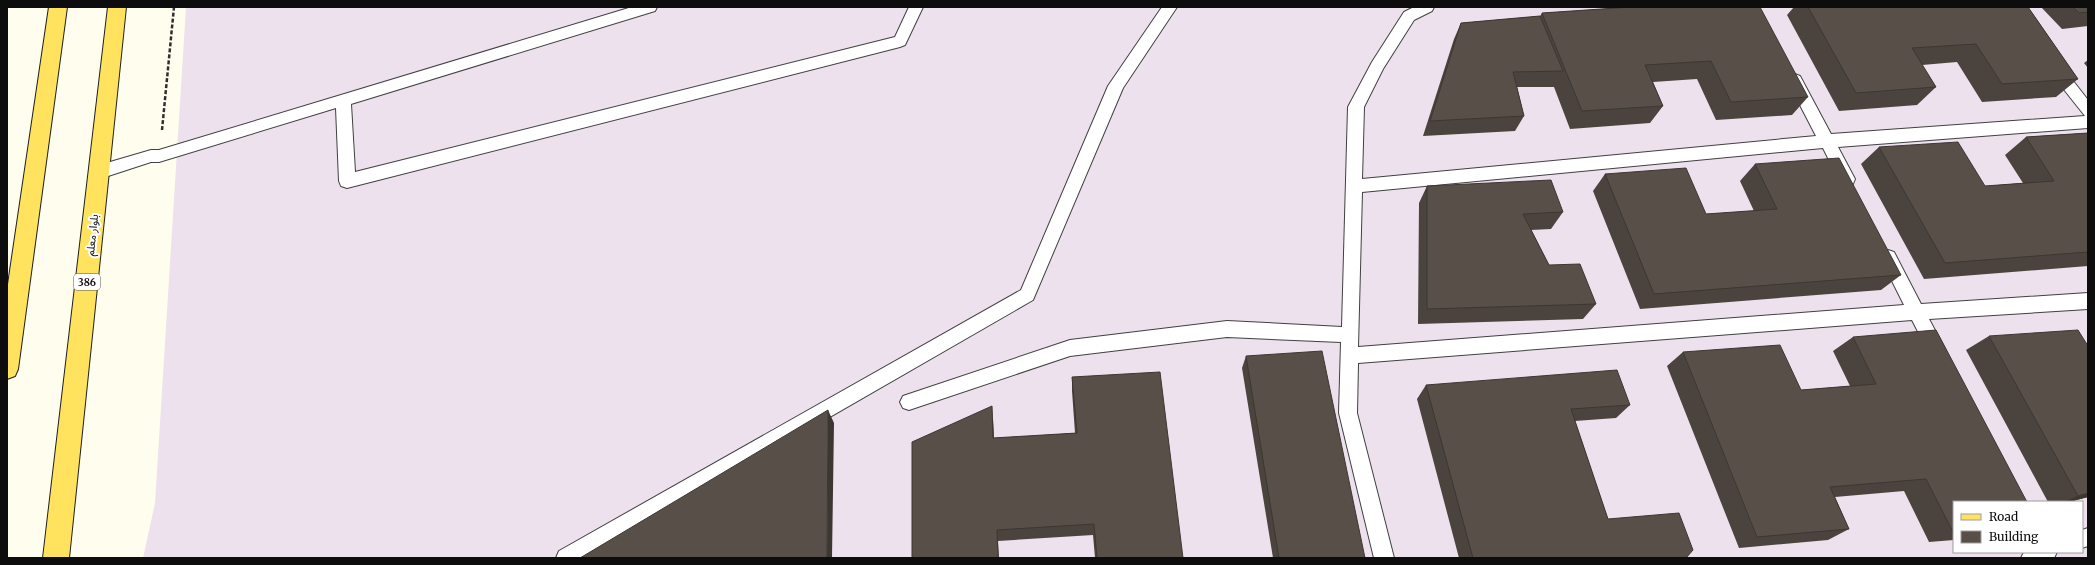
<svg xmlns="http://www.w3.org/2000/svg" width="2095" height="565" viewBox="0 0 2095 565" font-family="Merriweather,'Noto Sans Arabic',serif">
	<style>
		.industrial { fill: #ede1ed; fill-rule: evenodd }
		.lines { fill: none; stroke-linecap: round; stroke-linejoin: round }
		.service-casing { stroke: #404040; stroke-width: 2 }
		.primary-casing { stroke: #1e1e1e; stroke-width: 2 }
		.path { stroke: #2f2f2f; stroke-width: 2.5; stroke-dasharray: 4 2; stroke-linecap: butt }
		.service { fill: #fff; fill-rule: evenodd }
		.primary { fill: #ffe25e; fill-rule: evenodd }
		.wall { fill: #4b443e }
		.shaded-wall { fill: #3d3732 }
		.building { fill: #574f48; stroke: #3d3732 }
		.labels { text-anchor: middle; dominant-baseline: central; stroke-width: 4; stroke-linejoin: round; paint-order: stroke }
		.shield { fill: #fff; stroke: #565656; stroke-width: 1 }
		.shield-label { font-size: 10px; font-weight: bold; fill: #0d0d0d }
		.street-label { font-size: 11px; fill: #0d0d0d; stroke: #fff }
	</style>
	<rect width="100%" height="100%" fill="#fffdee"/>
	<!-- industrial -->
	<path class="industrial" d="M186 7H2088V558H143L155 503ZM1954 502H2082V552H1954Z"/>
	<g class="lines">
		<defs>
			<path id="service" d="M632 7H657L655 11 351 104 355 172 895 37 909 7H923L905 45 900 47 347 188 341 186 339 181 336 108 159 162H151L99 179 93 177 91 172 93 167 151 150H159Z
				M1162 7H1177L1123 88 1033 300 585 558H556L559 551 1021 290 1108 86Z
				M1414 7H1434L1432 11 1414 20 1383 69 1364 107 1362 179 1816 136 1787 80 1790 76 1795 74 1800 76 1831 134 2085 116 2050 72 2047 68 2050 64 2055 62 2060 64 2088 100V128L1838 147 1855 179 1853 184 1847 186 1841 184 1823 148 1362 192 1358 347 1904 305 1880 257 1882 252 1888 250 1894 252 1921 304 2088 293V309L1929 319 1946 351 1943 357 1937 359 1931 357 1912 320 1358 363 1357 413 1394 558H1374L1339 413 1341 342 1227 337 1070 356 909 410 903 408 900 402 903 396 1070 340 1227 321 1342 327 1348 107 1372 62 1404 12Z
				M2088 528V546L2082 548V530Z
				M2024 552H2057L2054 558H2021Z"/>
			<path id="primary" d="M49 7H67L18 369 15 376 7 379V291Z
				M108 7H126L69 558H43Z"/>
		</defs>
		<!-- service casing -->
		<use href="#service" class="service-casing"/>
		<!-- primary casing -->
		<use href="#primary" class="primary-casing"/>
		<!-- path -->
		<path class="path" d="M162 130 174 7"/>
		<!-- service -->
		<use href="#service" class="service"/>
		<!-- primary -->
		<use href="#primary" class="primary"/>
	</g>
	<!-- wall -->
	<path class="wall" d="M1631 7 1808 97 1792 115 1716 120 1697 79 1653 82 1663 106 1650 123 1570 129 1554 87H1517L1524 116 1515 131 1423 136 1454 39 1461 23 1540 16 1542 13Z
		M1794 7H2028L2078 79 2056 97 1982 102 1957 62 1922 65 1936 87 1917 105 1839 111 1787 15Z
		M2041 7H2088V26L2062 29Z
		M2088 60V68L2084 63Z
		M2088 133V266L1924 279 1861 164 1879 147 1985 186 2023 183 2005 155 2026 137Z
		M1755 164 1901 275 1881 290 1640 309 1593 191 1605 174 1706 214 1754 211 1740 181Z
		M1427 186 1563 212 1551 229 1531 230 1549 265 1596 304 1583 319 1418 324 1419 203Z
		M1989 336 2088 497 2069 502H2048L1966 350Z
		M1853 337 1954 502V540L1929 542 1904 491 1835 497 1849 529 1828 540 1739 548 1667 366 1683 352 1801 390 1850 386 1833 351Z
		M1246 356 1365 558H1273L1242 368Z
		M1072 377 1183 558H1095L1093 535 998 541 912 558 993 419 994 438 1075 433 1072 391Z
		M1426 385 1630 405 1616 418 1575 421 1608 519 1686 558H1459L1417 399Z"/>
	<!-- shaded-wall -->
	<path class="shaded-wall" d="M992 406 993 419 994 451 993 438Z
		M828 410 834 423 832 558H827Z
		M2088 493V497L2069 502H2063L2078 496Z
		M997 530 998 541 999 558H998Z"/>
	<!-- building -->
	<path class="building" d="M1631 7H1760L1808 97 1731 102 1711 61 1645 65 1663 106 1582 111 1542 13Z
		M1808 7H2028L2078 79 2002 84 1976 44 1912 48 1936 87 1856 93Z
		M2073 7H2088V12L2079 13Z
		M1540 16 1563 71 1513 72 1524 116 1430 121 1461 23Z
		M2088 133V252L1945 263 1879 147 1958 142 1985 186 2054 181 2026 137Z
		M1839 158 1901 275 1654 294 1605 174 1686 168 1706 214 1777 209 1755 164Z
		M1551 180 1563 212 1523 214 1549 265 1580 264 1596 304 1427 309V186Z
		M1936 330 2027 502H1954V532H1953L1926 479 1830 487 1849 529 1757 537 1683 352 1780 345 1801 390 1876 384 1853 337Z
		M2078 330 2088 346V493L2078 496 1989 336Z
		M1322 351 1365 558H1279L1246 356Z
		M1617 370 1630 405 1571 409 1608 519 1679 513 1693 550 1686 558H1473L1426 385Z
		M1160 372 1183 558H1097L1094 524 997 530 998 558H912V442L992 406 993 438 1077 433 1072 377Z
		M828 410 827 558H580Z"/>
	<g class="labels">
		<!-- shield labels -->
		<rect class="shield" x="74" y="274" width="26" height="16" rx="3"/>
		<g class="shield-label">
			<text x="87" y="282">386</text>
		</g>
		<!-- street labels -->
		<g class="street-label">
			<text transform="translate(92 235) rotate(-84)">بلوار معلم</text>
		</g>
	</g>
	<!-- border -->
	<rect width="2095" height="565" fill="none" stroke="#0d0d0d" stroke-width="16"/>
	<!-- legend -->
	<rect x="1953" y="501" width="130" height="52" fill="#ffffff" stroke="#9e9e9e"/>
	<rect x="1961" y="514" width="20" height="6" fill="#ffe25e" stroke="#9e9e9e"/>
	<text x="1989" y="521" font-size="12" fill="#0d0d0d">Road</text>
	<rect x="1961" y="531" width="20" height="12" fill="#574f48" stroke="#9e9e9e"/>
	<text x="1989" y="541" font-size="12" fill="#0d0d0d">Building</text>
</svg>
